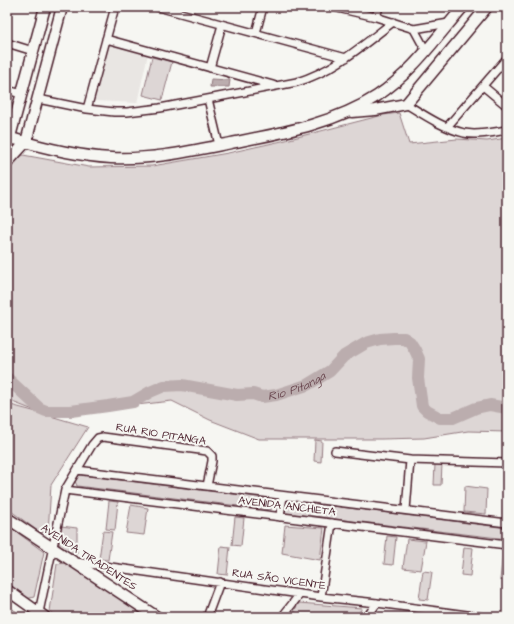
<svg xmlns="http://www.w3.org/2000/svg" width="514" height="624" viewBox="0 0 514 624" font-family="'Architects Daughter',sans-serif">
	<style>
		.built { fill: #e9e6e3 }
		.green { fill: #ddd6d5; stroke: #947a80 }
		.water { fill: #bbadae; stroke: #8e747a }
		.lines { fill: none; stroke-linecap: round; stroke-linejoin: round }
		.river { stroke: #bbadae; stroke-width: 12 }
		.street-casing { stroke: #4a1f2b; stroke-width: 10 }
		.secondary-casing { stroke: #4a1f2b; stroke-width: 13 }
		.street { stroke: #f6f6f2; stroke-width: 7 }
		.secondary { stroke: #f6f6f2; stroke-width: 10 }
		.labels { text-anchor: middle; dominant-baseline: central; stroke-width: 4; stroke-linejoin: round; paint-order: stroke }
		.street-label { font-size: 11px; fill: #4a1f2b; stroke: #f6f6f2 }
		.water-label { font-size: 12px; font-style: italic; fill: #6c4a52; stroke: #f6f6f2 }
	</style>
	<rect width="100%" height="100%" fill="#f6f6f2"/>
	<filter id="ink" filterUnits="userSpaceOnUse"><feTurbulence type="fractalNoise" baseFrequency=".025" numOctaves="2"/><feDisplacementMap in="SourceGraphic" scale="8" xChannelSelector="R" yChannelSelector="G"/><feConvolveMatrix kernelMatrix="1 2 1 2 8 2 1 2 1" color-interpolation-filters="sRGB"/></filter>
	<g filter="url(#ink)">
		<!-- built -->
		<path class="built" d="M107 42 148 54 137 103 94 101Z"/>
		<!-- green -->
		<path class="green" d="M152 57 172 62 162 100 143 95Z
			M399 113 409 144 457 139 487 141 507 138V432L468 431 424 438 381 439H259L210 420 172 401 136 405 90 413 47 415 88 427 51 485 48 533 39 532 7 508V404L44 414 7 400V169L13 160 23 155 89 167 152 166 228 153 282 141 383 115Z
			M315 440 322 441 321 462 314 461Z
			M435 464H442L441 485H434Z
			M79 475 273 499 271 510 77 486 75 481Z
			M465 486 487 489 486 514 464 512Z
			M504 491H507V514H503Z
			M285 500 507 528V539L284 513Z
			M109 501 118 502 115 530 106 529Z
			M131 505 148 508 144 535 126 533Z
			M235 517 244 518 241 546 232 545Z
			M7 525 44 552 34 597 26 599 7 585Z
			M285 525 324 528 320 560 282 553Z
			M61 526 77 528V553L69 552 59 544Z
			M103 531 112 532 108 560 99 559Z
			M387 536 396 537 393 565 384 564Z
			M407 539 426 541 421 570 403 568Z
			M221 546 230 547 227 575 218 574Z
			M464 547 473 548 470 576 461 575Z
			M503 552H507V581L500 580Z
			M66 563 147 617H59L50 611 57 564Z
			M423 571 432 572 428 600 419 599Z
			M299 603 362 608 356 617H303L294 611Z
			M7 605 24 617H7Z"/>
		<!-- water -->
		<path class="water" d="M211 79 230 80 229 87H210Z"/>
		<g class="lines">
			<!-- river -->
			<path class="river" id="s1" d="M7 378 39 408 46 411H71L108 406 133 402 150 392 164 386 182 385 237 395 253 394 262 397 276 395 307 385 330 371 344 356 366 343 380 339 394 338H404L410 342 415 350 419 359 418 378 422 406 427 411 440 418H453L476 408 490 405 507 408"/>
			<defs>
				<path id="street" d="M158 7 346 58
					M333 7 376 17 414 29 449 23
					M376 17 379 7
					M414 29 426 51
					M256 33 263 7
					M106 39 273 85
					M7 43 33 51
					M210 68 222 25
					M483 86 507 106
					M7 90 22 94
					M38 99 87 109 114 112H127L160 108 297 82C334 71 363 45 393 22
					M208 99 219 145
					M406 104C424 115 443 128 464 133 478 136 493 132 507 130
					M87 109 115 7
					M447 127 507 58
					M335 451 410 460
					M77 470 507 523
					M65 490 507 545
					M406 510 410 460 507 463
					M280 517 283 496
					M76 562 321 597 377 603 482 617
					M321 597 332 523
					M38 617 65 490 92 445 98 438 103 437 207 451 212 456V461L207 486
					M207 617 220 582
					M282 617 300 594
					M367 617 377 603"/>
				<path id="secondary" d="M352 112 375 110 406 104 487 7
					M11 138C44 148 77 156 111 158 152 160 191 151 231 143 281 133 334 124 377 96 412 73 436 38 463 7
					M7 148 45 7
					M7 163 26 142 62 7
					M7 518 157 617
					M7 590 45 617"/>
			</defs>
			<!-- street casing -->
			<use href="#street" class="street-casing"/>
			<!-- secondary casing -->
			<use href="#secondary" class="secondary-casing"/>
			<!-- street -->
			<use href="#street" class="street"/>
			<!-- secondary -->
			<use href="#secondary" class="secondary"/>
		</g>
	</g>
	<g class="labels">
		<!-- street labels -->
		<g class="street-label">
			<text transform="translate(161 434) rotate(9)">RUA RIO PITANGA</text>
			<text transform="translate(287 506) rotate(7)">AVENIDA ANCHIETA</text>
			<text transform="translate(89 557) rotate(33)">AVENIDA TIRADENTES</text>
			<text transform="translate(279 579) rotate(8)">RUA SÃO VICENTE</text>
		</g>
		<!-- water labels -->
		<g class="water-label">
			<text stroke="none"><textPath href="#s1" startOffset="310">Rio Pitanga</textPath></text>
		</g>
	</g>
	<!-- margin -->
	<rect width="514" height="624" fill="none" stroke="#f6f6f2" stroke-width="24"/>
	<rect x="12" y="12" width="490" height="600" fill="none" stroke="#4a1f2b" stroke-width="1.5" filter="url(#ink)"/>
</svg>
